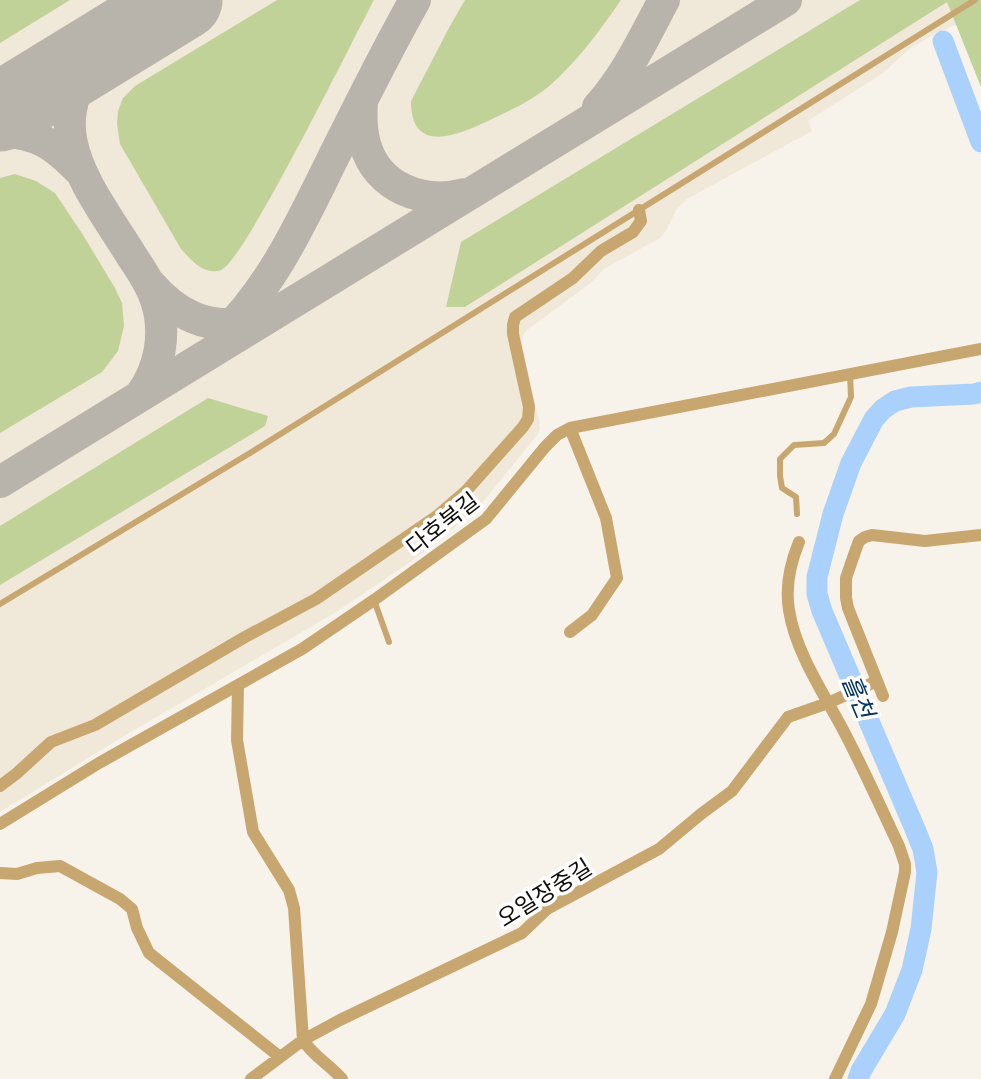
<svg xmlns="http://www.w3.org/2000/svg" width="981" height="1079" viewBox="0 0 981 1079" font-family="'Noto Sans','Noto Sans KR',sans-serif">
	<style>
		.built { fill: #f0e8d8 }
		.green { fill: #c1d299 }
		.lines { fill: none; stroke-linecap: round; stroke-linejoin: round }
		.river { stroke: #aad1fc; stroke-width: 21 }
		.taxiway { stroke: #b8b4ac; stroke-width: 32 }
		.runway { stroke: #b8b4ac; stroke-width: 79 }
		.service { stroke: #c8a66f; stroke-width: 6 }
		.minor { stroke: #c8a66f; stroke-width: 12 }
		.labels { text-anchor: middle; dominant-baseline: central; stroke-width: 7; stroke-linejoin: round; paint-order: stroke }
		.street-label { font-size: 23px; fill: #0e0d0a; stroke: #fff }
		.water-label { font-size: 24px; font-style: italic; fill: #043561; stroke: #fff }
	</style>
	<rect width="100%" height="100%" fill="#f8f3ea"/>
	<!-- built -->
	<path class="built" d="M0 0H981L962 22 938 32 908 50 883 73 808 121 812 131 687 199 676 210 666 231 660 238 604 269 592 282 527 330 523 335 522 345 539 420 540 429 538 434 482 503 446 535 406 565 336 612 119 739 0 812Z"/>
	<!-- green -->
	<path class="green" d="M0 0H70L0 43Z
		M277 0H374C354 37 244 262 221 270 204 276 190 259 181 249L120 144 117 124 118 111 123 98 135 86Z
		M465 0H621C599 32 577 62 548 87 531 101 511 110 492 119 461 134 411 157 411 101L450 26Z
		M860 0H981V87L947 2 465 307H446L461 242Z
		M15 174 36 181 55 193 83 235 115 288 122 303 124 326 118 351 102 372 0 433V178Z
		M208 398 268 416 265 426 0 585V526Z"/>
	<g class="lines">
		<!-- river -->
		<path class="river" d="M943 41 981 142
			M858 1079 861 1071 895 1014 912 970 921 929 927 872 923 849 915 829 822 611 817 594V577L833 514 851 463 874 419 883 409 895 401 911 397 974 394 981 392"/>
		<!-- taxiway -->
		<path class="taxiway" d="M110 46C29 121 88 185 133 258 142 271 151 285 156 300 167 333 160 369 140 396
			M362 101C361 115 361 130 365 144 377 188 423 205 465 194
			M598 107C627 75 644 37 664 0
			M0 131C39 134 54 144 80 171
			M150 284C176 314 205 329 245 323
			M223 334C272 286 301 223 331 162 358 108 385 53 415 0
			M0 482 786 0"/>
		<!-- runway -->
		<path class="runway" d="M0 112 183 0"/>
		<!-- service -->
		<path class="service" d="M797 514 796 497 782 488 780 476V459L794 445 824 443 834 434 851 397 850 374
			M374 600 389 642
			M0 604 250 453 975 0"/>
		<!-- minor -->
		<path class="minor" d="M570 428 606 518 617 578 592 615 570 632
			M799 542C790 564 785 586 789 610 795 650 822 691 841 726 862 765 880 806 899 846L905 864V872L892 932 871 1004 835 1079
			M238 685 237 740 253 832 289 890 294 908 303 1040C313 1056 329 1064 342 1079
			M883 696 848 608 846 598V578L856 549 859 541 865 537 872 535 925 541 981 535
			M0 786 16 774 51 742 95 725 245 637 316 599 437 516 466 491 523 427 528 419 529 407 513 334V325L515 317 573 278 601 251 633 232 641 221 639 210
			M0 824 99 763 302 649 374 600 486 519 545 447 557 435 570 428 981 349
			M0 873 17 874 37 868 60 866 120 899 132 909 137 928 149 953 280 1057
			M251 1079 303 1040 340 1020 522 933 547 909 659 849 701 814 732 791 788 717 828 703 877 681"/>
	</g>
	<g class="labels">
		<!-- street labels -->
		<g class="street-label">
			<text transform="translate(442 523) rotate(-38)">다호북길</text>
			<text transform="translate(544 892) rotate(-32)">오일장중길</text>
		</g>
		<!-- water labels -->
		<g class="water-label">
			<text transform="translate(859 696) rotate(67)">흘천</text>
		</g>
	</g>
</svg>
